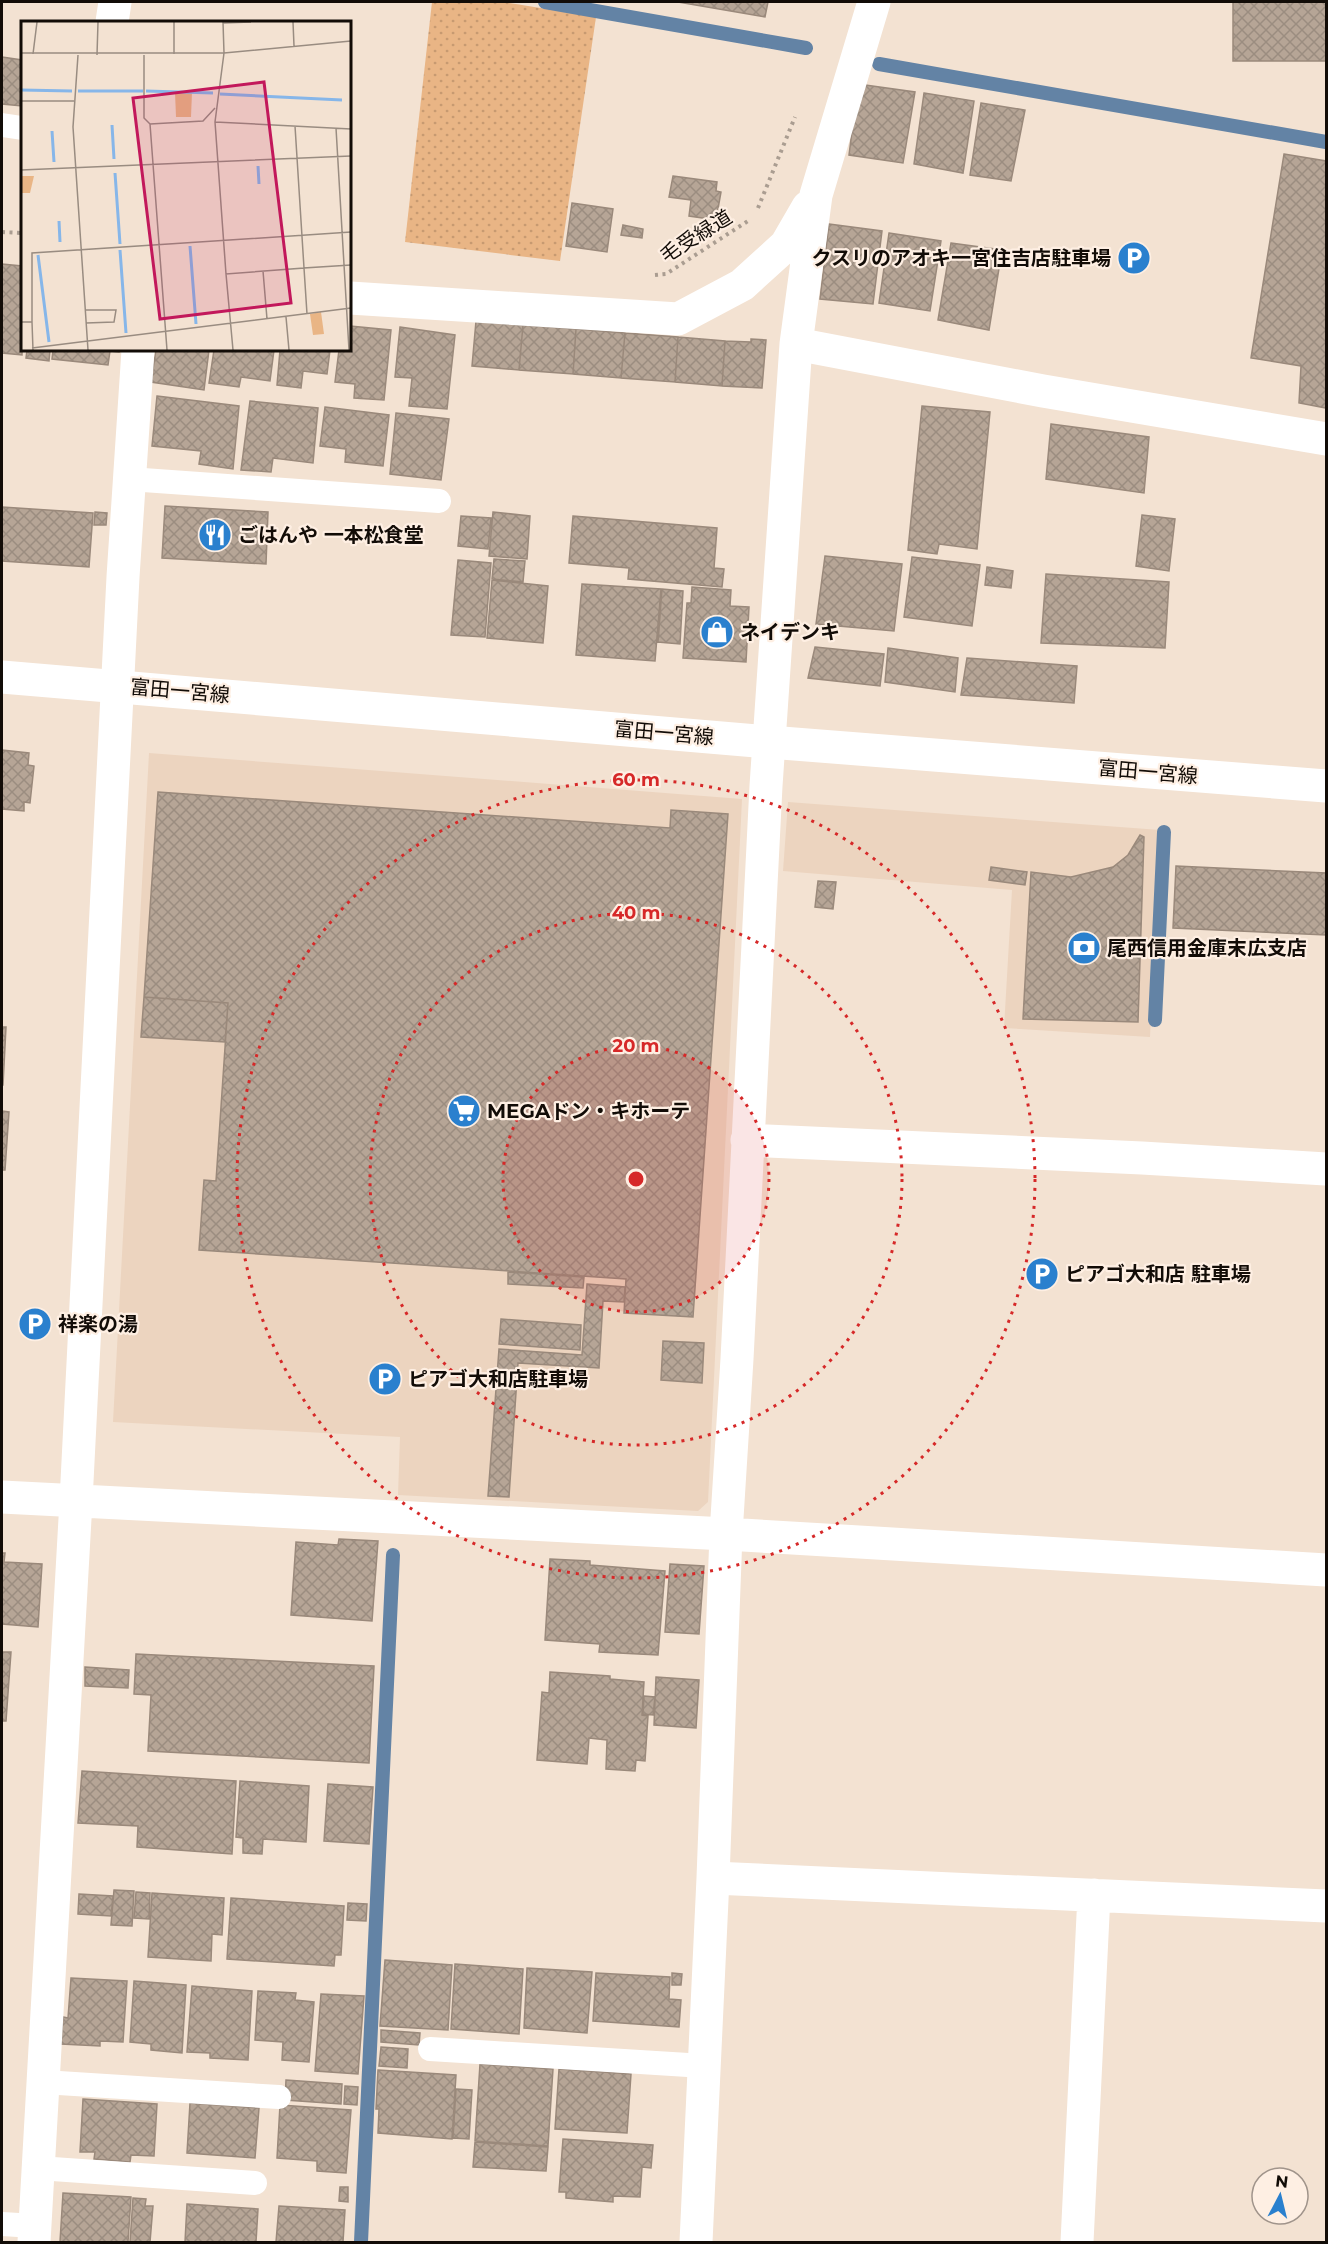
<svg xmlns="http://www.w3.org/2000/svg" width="1328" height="2244" viewBox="0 0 1328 2244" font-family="Montserrat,'Noto Sans JP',sans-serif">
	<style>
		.built { fill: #ecd4bf }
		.grass { fill: url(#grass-dots) }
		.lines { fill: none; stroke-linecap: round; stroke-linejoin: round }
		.stream { stroke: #6383a5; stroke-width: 14 }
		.building { fill: url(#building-cross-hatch); stroke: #9a897b; stroke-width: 1.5 }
		.path { stroke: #aa9d91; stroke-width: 4; stroke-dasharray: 3 4.5; stroke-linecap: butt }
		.lane { stroke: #fff; stroke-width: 24 }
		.street { stroke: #fff; stroke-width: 33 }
		.secondary { stroke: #fff; stroke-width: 33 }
		.ring { fill: none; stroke: #d62828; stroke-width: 3; stroke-dasharray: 3 6 }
		.labels { text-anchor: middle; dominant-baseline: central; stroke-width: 4.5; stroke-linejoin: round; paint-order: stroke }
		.street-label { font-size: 20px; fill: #120c07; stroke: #feefe3 }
		.poi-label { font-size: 20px; font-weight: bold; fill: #120c07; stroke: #feefe3; text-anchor: start }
		.inset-river { fill: none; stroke: #86b6e9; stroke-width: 3 }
		.inset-road { fill: none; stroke: #998c81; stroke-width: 1.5 }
		.view { fill: #c2185b; fill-opacity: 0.15; stroke: #c2185b; stroke-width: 3 }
		.inset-edge { fill: none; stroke: #120c07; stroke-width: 3 }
		.centre { fill: #d62828; stroke: #feefe3; stroke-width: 3 }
		.ring-label { font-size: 18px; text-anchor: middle; font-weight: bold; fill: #d62828; stroke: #feefe3; stroke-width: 4.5; stroke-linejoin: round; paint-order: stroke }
	</style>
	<defs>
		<pattern id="grass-dots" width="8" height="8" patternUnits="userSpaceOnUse" patternTransform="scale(1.5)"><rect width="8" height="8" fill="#e9b585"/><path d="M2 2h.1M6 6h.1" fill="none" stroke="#c79a71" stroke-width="1.8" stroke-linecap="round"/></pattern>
		<pattern id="building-cross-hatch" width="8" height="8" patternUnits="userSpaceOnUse" patternTransform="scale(1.5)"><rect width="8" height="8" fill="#b6a596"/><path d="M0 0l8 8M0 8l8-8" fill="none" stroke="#9b8d80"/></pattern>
	</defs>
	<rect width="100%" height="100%" fill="#f3e2d2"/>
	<!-- built -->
	<path class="built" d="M149 753 742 799 708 1502 698 1511 398 1495 400 1437 113 1422Z
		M788 802 1160 830 1150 1037 1004 1028 1012 890 783 871Z"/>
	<!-- grass -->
	<path class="grass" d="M432 2H504L596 17 560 261 405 242Z"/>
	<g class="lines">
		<!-- stream -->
		<path class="stream" d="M545 2 806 48
			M879 64 1326 142
			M1155 1020 1164 832
			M361 2242 393 1555"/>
	</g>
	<!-- building -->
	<path class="building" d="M678 2H768L765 17Z
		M1233 2H1326V61H1233Z
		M2 57 22 60V106L2 104Z
		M858 84 915 92 903 163 849 155Z
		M924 93 974 101 963 173 914 164Z
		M981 103 1025 110 1011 181 970 175Z
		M1284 154 1326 161V408L1299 403 1301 366 1251 358Z
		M673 176 717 182 716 191 721 192 716 220 689 216 691 200 669 197Z
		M572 203 613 209 607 252 566 246Z
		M829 224 882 231 873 304 820 299Z
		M623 225 643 229 642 238 621 235Z
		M889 233 941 241 930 311 879 303Z
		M951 243 1002 250 989 330 938 320Z
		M2 264 22 266V355L2 353Z
		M476 321 523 325 519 370 472 366Z
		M523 325 576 329 573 374 519 370Z
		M350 326 391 330 384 400 354 398 355 384 335 382 339 350H350Z
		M400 327 455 335 447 409 409 406 412 378 395 377Z
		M576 329 625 333 621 378 573 374Z
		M625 333 678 337 675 382 621 378Z
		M678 337 725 341 722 386 675 382Z
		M751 339 766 340 762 388 722 386 725 341 751 342Z
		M27 350H50L49 361 26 358Z
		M53 350H119V352L110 351 108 365 52 359Z
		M156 350H209L204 390 151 382Z
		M214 350H274L270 381 241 377 239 387 209 383Z
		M280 350H330L327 374 303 371 301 388 277 385Z
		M157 396 239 406 233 469 199 464 201 451 152 446Z
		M250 401 318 408 313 463 273 458 271 472 241 470Z
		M922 406 990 412 977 549 939 544 937 554 908 550Z
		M325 407 389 415 383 466 345 462 346 449 320 446Z
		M396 413 449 419 441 480 390 474Z
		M1051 424 1149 437 1144 493 1046 479Z
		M165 506 268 512 266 564 162 558Z
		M2 507 93 513 89 567 2 561Z
		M95 512 107 513 106 525H94Z
		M493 512 530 516 527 559 489 556Z
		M1142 515 1175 519 1169 571 1136 566Z
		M461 516 491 518 488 549 458 546Z
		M573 516 717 528 714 568 724 569 722 587 628 579 629 568 569 563Z
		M825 556 902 564 894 631 816 624Z
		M912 557 980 565 972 626 904 617Z
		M494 559 525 561 523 582 492 579Z
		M458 560 491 563 485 637 451 635Z
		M987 567 1013 571 1011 588 985 585Z
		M1046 574 1169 582 1165 648 1041 643Z
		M492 580 548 586 543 643 487 638Z
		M582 584 661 589 655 661 576 655Z
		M692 587 731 590 730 606 749 607 746 662 683 658 687 603H691Z
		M662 589 683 591 680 644 658 642Z
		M815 647 884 654 880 686 808 678Z
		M888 648 958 658 955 692 885 682Z
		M967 658 1077 666 1074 703 961 695Z
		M2 750 29 753 28 765 34 766 30 803 24 802V811L2 809Z
		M158 792 670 828 671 810 728 814 693 1317 624 1313 626 1279 199 1250 204 1180 216 1181 228 1003 144 997Z
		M1140 835 1144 837 1138 1022 1023 1019 1031 872 1071 877 1113 867 1128 855Z
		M1176 866 1326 873V935L1173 928Z
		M991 867 1027 872 1025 885 989 880Z
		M818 881 836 882 833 909 815 907Z
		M144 997 228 1003 225 1042 141 1037Z
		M2 1027H6L3 1085H2Z
		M2 1111 9 1112 5 1170H2Z
		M508 1272 584 1277 583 1288 508 1284Z
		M587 1284 625 1287 624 1302 603 1301 599 1368 518 1363 509 1497 488 1496 499 1349 582 1355Z
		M501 1319 581 1325 580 1350 499 1344Z
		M663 1341 704 1343 702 1383 661 1380Z
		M339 1539 378 1541 372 1621 291 1615 296 1542 338 1545Z
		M2 1553H5L4 1562 42 1564 38 1627 2 1624Z
		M550 1559 590 1561V1565L665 1571 658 1655 599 1652 600 1644 545 1640Z
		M670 1564 704 1566 699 1634 665 1632Z
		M2 1652H11L6 1721H2Z
		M136 1654 374 1666 369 1763 148 1751 151 1695 134 1694Z
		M85 1667 129 1670 128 1688 85 1686Z
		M550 1672 610 1676V1679L644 1682 642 1715 648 1716 645 1761 636 1760 635 1771 606 1769 607 1740 589 1738 587 1764 537 1760 542 1692 549 1693Z
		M656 1677 699 1680 696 1728 654 1725Z
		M644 1696 655 1697 653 1715 643 1714Z
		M82 1771 236 1781 232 1854 137 1847 138 1826 78 1823Z
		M240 1781 309 1786 306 1842 263 1839 262 1854 243 1853V1838L236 1837Z
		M328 1784 373 1787 369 1844 324 1841Z
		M114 1890 134 1891 132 1926 111 1925Z
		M136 1892 150 1893 149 1919 134 1918Z
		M152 1893 224 1898 222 1935 212 1934 211 1961 148 1957Z
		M79 1894 113 1896 111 1916 78 1914Z
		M231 1898 344 1906 341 1955H335L334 1966 227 1959Z
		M348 1903 367 1904 366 1921 347 1920Z
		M385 1960 452 1965 448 2030 380 2026Z
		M455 1964 523 1969 519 2034 451 2029Z
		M527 1968 592 1972 587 2033 524 2028Z
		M596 1973 670 1977 669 1999 681 2000 679 2027 593 2021Z
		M672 1973 682 1974 681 1985H672Z
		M71 1978 127 1981 123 2042 100 2041V2046L61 2044 63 2017 68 2018Z
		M134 1981 186 1985 182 2053 151 2050V2044L130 2042Z
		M192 1986 252 1991 248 2060 210 2058V2053L187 2052Z
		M258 1991 296 1993 295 2000 314 2002 309 2062 282 2060 283 2042 255 2040Z
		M321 1994 364 1996 358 2074 315 2071Z
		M381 2030 420 2033 419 2045 381 2042Z
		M381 2047 408 2049 407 2068 379 2066Z
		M480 2064 553 2069 548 2146 475 2141Z
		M559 2069 631 2074 627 2133 555 2129Z
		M378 2070 456 2075 452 2139 378 2133 379 2109H376Z
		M286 2080 342 2084 341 2104 285 2100Z
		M345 2086 358 2087 357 2105 344 2104Z
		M456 2089 472 2090 469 2139 453 2138Z
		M83 2099 157 2104 154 2156 131 2155 130 2162 94 2159 95 2152H80Z
		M190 2103 259 2108 255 2158 187 2153Z
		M280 2105 351 2110 346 2173 317 2171V2161L277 2158Z
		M563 2139 653 2145 651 2168 642 2167 640 2197 613 2196V2202L566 2198V2192H559Z
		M475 2142 548 2147 546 2171 473 2167Z
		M340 2187H348V2202L339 2201Z
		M63 2193 131 2197 128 2242H60Z
		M133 2198 146 2199 145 2206H153L150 2242H130Z
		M187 2204 258 2209 256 2242H185Z
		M279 2206 345 2210 343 2242H276Z"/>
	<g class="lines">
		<!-- path -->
		<path class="path" d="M758 208 795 117
			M2 232 22 233
			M655 275 666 274 751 219"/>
		<!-- lane -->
		<path class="lane" d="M2 125 22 128
			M129 479 439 501
			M430 2049 704 2066
			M43 2082 279 2097
			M38 2168 255 2183
			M2 2224 35 2226"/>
		<!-- street -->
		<path class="street" d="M874 2 816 195 796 344 766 786 737 1359 726 1534 713 1878 1326 1906
			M112 22 115 2
			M350 298 678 319 742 285 786 245 808 207
			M796 344 1043 391 1326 439
			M747 1140 1142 1158 1326 1169
			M2 1497 726 1534 1326 1570
			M34 2242 76 1501 123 577 138 350
			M696 2242 713 1878
			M1077 2242 1094 1895"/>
		<!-- secondary -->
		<path class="secondary" d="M2 677 769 742 1326 786"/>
	</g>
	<!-- distance rings -->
	<circle cx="636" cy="1179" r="133" fill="#d62828" fill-opacity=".12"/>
	<g class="ring">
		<circle cx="636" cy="1179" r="133"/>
		<circle cx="636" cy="1179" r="266"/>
		<circle cx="636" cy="1179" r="399"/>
	</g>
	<!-- icons -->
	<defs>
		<symbol id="parking-disc" viewBox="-11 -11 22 22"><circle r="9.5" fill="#2a80ce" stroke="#feefe3"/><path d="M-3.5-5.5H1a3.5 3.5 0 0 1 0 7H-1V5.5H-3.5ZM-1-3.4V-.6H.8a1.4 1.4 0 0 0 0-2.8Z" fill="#fff"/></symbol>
		<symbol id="restaurant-disc" viewBox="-11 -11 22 22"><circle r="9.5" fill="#2a80ce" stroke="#feefe3"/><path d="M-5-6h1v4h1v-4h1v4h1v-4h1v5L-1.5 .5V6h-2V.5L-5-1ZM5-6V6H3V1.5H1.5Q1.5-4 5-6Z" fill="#fff"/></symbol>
		<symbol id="shop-disc" viewBox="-11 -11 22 22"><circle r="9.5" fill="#2a80ce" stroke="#feefe3"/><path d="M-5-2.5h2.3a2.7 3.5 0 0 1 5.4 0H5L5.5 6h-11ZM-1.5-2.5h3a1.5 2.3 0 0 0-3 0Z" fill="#fff"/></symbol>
		<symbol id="bank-disc" viewBox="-11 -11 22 22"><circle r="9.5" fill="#2a80ce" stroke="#feefe3"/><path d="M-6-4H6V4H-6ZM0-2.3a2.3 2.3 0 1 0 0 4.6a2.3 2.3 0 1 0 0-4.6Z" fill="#fff"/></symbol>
		<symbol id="supermarket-disc" viewBox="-11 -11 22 22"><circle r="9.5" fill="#2a80ce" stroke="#feefe3"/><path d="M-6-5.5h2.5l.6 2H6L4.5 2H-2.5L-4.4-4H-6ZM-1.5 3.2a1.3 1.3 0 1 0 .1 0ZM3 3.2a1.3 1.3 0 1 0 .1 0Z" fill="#fff"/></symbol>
	</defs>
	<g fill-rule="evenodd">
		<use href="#parking-disc" x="1115" y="239" width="38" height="38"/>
		<use href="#restaurant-disc" x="196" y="516" width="38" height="38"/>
		<use href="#shop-disc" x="698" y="613" width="38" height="38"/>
		<use href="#bank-disc" x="1065" y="929" width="38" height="38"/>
		<use href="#supermarket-disc" x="445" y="1092" width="38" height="38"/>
		<use href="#parking-disc" x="1023" y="1255" width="38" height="38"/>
		<use href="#parking-disc" x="16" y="1305" width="38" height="38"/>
		<use href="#parking-disc" x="366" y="1360" width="38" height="38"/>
	</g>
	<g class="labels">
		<!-- street labels -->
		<g class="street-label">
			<text transform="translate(696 236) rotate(-32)">毛受緑道</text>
			<text transform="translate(180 691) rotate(5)">富田一宮線</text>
			<text transform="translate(664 733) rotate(5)">富田一宮線</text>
			<text transform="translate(1148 772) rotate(5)">富田一宮線</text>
		</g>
		<!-- poi labels -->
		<g class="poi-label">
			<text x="1111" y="258" text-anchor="end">クスリのアオキ一宮住吉店駐車場</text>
			<text x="238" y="535">ごはんや 一本松食堂</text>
			<text x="740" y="632">ネイデンキ</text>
			<text x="1107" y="948">尾西信用金庫末広支店</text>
			<text x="487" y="1111">MEGAドン・キホーテ</text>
			<text x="1065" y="1274">ピアゴ大和店 駐車場</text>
			<text x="58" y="1324">祥楽の湯</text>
			<text x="408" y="1379">ピアゴ大和店駐車場</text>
		</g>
	</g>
	<!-- overview -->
	<g transform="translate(21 21)">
		<rect width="330" height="330" fill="#f3e2d2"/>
		<path d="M154 71H171L170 96H155Z" fill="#e9b585"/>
		<path d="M0 155H13L9 172H0Z" fill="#e9b585"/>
		<path d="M300 291 303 313 292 314 289 293Z" fill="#e9b585"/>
		<path class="inset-river" d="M0 69 51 70M57 70H122M125 70 192 72M199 73 321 79M91 104 93 138M31 110 33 141M237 145 238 163M94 152 99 223M38 200 39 221M169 225 175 303M99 229 105 312M17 234 28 321"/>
		<path class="inset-road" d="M202 1 203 32 194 101 205 253 283 247 274 105M272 1 273 25M202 2 230 1M0 32H203L330 20M12 33 16 1M153 33V1M57 34 52 106 67 329M76 34 77 1M123 34V97L129 103M0 80H53M194 101 330 108M129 103 146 329M129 103 182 100 194 87M315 107 328 329M0 149 330 135M242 250 246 298M205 253 212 329M64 289H95L93 301 65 302M286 293 283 247 330 244M265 296 268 329M0 301H11L12 329M11 301V232L330 211M11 327 330 287"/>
		<path class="view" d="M243 61 270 282 139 298 112 77Z"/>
		<rect width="330" height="330" class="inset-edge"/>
	</g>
	<circle cx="636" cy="1179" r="9" class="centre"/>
	<g class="ring-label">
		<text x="636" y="786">60 m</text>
		<text x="636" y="919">40 m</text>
		<text x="636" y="1052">20 m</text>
	</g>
	<!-- border -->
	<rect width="1328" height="2244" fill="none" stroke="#120c07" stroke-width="6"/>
	<!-- north arrow -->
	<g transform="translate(1280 2196) rotate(7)"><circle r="28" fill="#feefe3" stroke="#a0948b" stroke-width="1.5"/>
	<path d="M0-4.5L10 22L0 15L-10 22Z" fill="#2a80ce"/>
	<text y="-9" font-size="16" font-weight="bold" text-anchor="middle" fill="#120c07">N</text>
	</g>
</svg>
